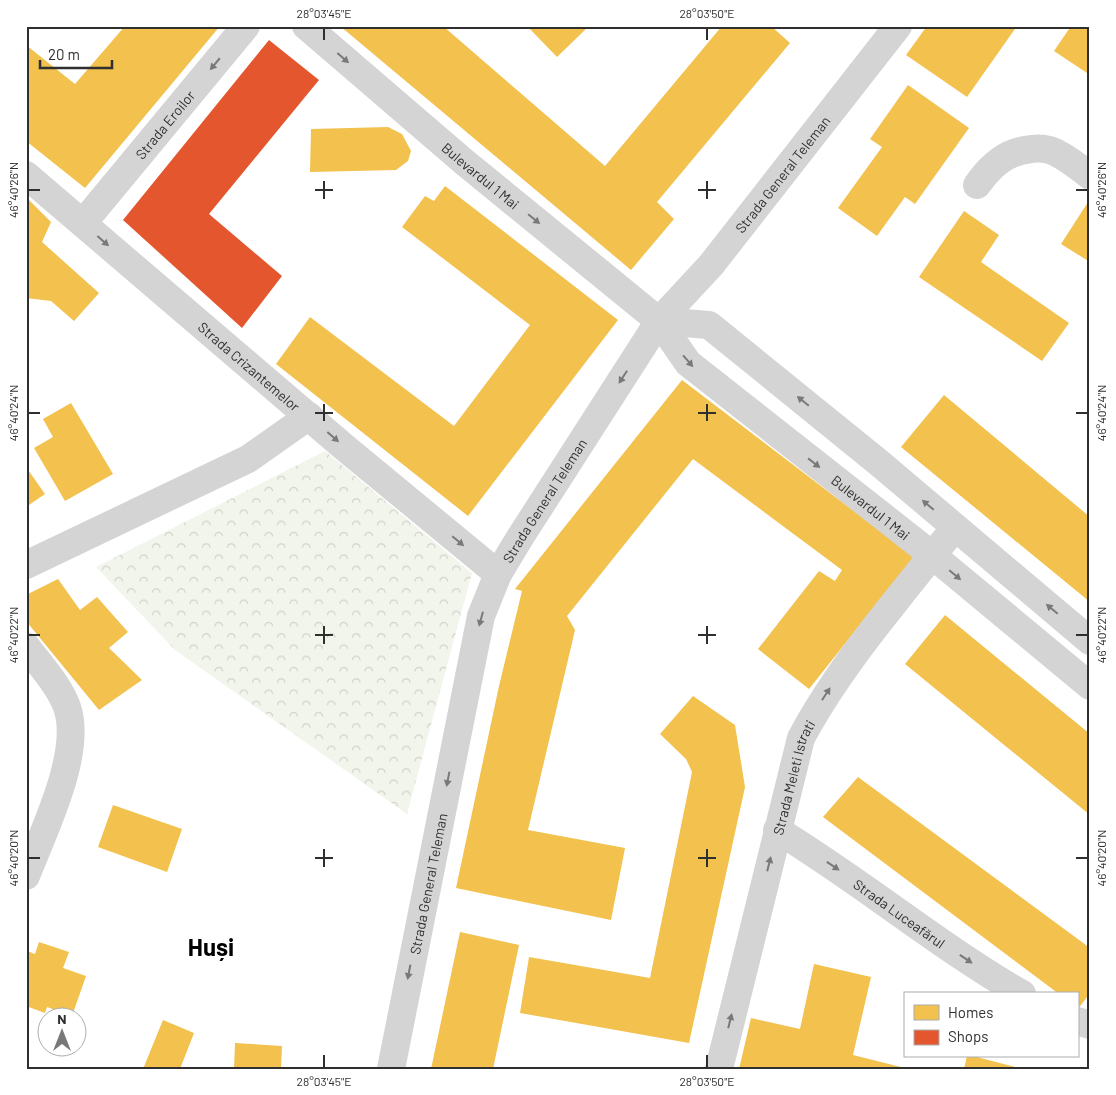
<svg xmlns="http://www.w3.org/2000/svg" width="1116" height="1095" viewBox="0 0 1116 1095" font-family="Barlow,sans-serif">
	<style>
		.park { fill: url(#park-crowns) }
		.homes { fill: #f2c14e }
		.shops { fill: #e4572e }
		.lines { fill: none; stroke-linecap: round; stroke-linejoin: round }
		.minor { stroke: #d4d4d4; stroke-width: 28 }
		.oneway { fill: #797979 }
		.ticks { fill: none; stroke: #2f2f2f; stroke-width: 2 }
		.labels { text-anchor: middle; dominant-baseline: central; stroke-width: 5; stroke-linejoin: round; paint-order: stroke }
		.street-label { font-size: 14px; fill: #2f2f2f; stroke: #fff }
		.town-label { font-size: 24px; font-weight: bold; fill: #000; stroke: #fff }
		.neatline { fill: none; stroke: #2f2f2f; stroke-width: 2 }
		.ticks-label { font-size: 12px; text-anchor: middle; fill: #2f2f2f }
	</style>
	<defs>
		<pattern id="park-crowns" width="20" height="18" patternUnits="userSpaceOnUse" patternTransform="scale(1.25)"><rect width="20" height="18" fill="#f2f5ec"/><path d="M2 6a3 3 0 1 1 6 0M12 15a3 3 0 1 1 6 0" fill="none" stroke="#d0d2cb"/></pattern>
	</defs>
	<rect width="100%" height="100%" fill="#fff"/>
	<!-- park -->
	<path class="park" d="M325 451 472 573 407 814 175 650 96 567Z"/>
	<!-- homes -->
	<path class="homes" d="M125 26H220L85 188 26 141V45L75 84Z
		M340 26H443L605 166 722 26H771L790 43 657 202 674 219 631 270Z
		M527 26H589L557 57Z
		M927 26H1017L967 97 906 55Z
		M1071 26H1090V75L1054 51Z
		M908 85 969 128 915 204 905 197 877 236 838 208 882 147 870 139Z
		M388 127 402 134 411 151 408 161 396 170 310 172 311 129Z
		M445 186 618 320 468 516 276 364 310 317 454 426 530 325 402 227 425 196 434 201Z
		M26 197 51 222 42 242 99 293 74 321 51 301 26 298Z
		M1090 199V262L1061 244Z
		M964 211 999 235 981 262 1069 323 1042 361 919 277Z
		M682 380 914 557 809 689 758 649 819 571 835 581 842 570 693 459 567 616 575 630 528 830 625 848 611 920 456 888 499 686 522 591 515 589Z
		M944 395 1090 517V602L901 447Z
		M71 403 113 474 65 501 34 448 53 437 43 419Z
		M26 467 45 494 26 507Z
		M58 579 80 610 97 597 128 632 109 648 142 680 99 710 26 621V595Z
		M945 615 1090 734V815L905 664Z
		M693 696 735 725 745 787 689 1043 520 1013 529 957 650 978 692 772 686 759 660 734Z
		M858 777 1090 948V993L1078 1009 1077 994H1059L823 817Z
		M113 805 182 829 167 872 98 847Z
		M460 932 519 945 493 1069H431Z
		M39 942 69 952 63 968 86 976 72 1016 47 1007 45 1013 26 1006V953L27 951 35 954Z
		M814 964 871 977 853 1055 909 1069H739L751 1018 800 1029Z
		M163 1020 194 1033 180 1069H143Z
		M235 1043 282 1046 281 1069H234Z
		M967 1056H973L1023 1069H964Z"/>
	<!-- shops -->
	<path class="shops" d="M269 40 319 80 209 214 282 276 242 328 123 220Z"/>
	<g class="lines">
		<!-- minor -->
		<g class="minor">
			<path id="s1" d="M306 26 463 161 659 321 688 363 932 555 1090 686"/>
			<path id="s2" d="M26 175 344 447 498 574"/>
			<path d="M977 185C991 165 1007 151 1032 149 1039 148 1048 149 1055 152 1067 158 1079 167 1090 176"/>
			<path id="s3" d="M83 223 246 26"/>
			<path d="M659 321 709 325 878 462 1090 641"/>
			<path d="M26 565 248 459 309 416"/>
			<path d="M26 646C40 665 59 685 67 707 83 753 43 832 26 876"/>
			<path id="s4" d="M777 830C861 881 937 945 1022 994"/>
			<path d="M1077 1021 1090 1025"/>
			<path id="s5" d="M391 1069 481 616 498 574 519 539 659 321 711 265 898 26"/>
			<path id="s6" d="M719 1069 801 738C825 693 855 652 887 612 910 583 932 555 955 528"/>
		</g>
	</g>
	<!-- one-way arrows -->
	<defs><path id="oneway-solid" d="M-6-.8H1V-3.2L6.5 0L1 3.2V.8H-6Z" transform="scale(1.25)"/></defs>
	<g class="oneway">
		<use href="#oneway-solid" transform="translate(343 58) rotate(41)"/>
		<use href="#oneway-solid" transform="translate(215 64) rotate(130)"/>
		<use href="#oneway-solid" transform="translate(534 219) rotate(39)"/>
		<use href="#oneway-solid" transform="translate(103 241) rotate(41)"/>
		<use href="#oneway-solid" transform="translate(688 361) rotate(49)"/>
		<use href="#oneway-solid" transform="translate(623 377) rotate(123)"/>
		<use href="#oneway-solid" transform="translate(803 401) rotate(-141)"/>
		<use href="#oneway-solid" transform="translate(333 437) rotate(41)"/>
		<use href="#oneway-solid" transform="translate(814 463) rotate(38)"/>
		<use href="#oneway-solid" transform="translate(928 505) rotate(-140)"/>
		<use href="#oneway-solid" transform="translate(458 541) rotate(40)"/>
		<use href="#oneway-solid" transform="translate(955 575) rotate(40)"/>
		<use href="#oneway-solid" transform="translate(1052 609) rotate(-140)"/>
		<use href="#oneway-solid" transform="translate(481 619) rotate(105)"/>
		<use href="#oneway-solid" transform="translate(826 694) rotate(-57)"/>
		<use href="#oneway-solid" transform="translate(448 779) rotate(101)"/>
		<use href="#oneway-solid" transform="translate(769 864) rotate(-76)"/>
		<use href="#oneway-solid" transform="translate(833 866) rotate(34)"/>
		<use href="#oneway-solid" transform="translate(966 959) rotate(34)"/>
		<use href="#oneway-solid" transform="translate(409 972) rotate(101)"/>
		<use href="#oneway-solid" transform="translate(730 1021) rotate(-76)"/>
	</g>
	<!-- ticks -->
	<path class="ticks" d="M324 28V40M707 28V40M324 181V199M707 181V199M28 190H40M315 190H333M698 190H716M1076 190H1088M324 404V421M707 404V421M28 413H40M315 413H333M698 413H716M1076 413H1088M324 626V644M707 626V644M28 635H40M315 635H333M698 635H716M1076 635H1088M324 849V867M707 849V867M28 858H40M315 858H333M698 858H716M1076 858H1088M324 1055V1068M707 1055V1068"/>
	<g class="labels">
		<!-- street labels -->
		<g class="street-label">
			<text stroke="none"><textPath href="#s3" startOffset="128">Strada Eroilor</textPath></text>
			<text stroke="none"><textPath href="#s5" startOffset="999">Strada General Teleman</textPath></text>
			<text stroke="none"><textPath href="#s1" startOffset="230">Bulevardul 1 Mai</textPath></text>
			<text stroke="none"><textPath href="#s2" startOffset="294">Strada Crizantemelor</textPath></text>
			<text stroke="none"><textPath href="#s5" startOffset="594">Strada General Teleman</textPath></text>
			<text stroke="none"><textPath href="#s1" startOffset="744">Bulevardul 1 Mai</textPath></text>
			<text stroke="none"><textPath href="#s6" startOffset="301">Strada Meleti Istrati</textPath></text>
			<text stroke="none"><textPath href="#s5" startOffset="189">Strada General Teleman</textPath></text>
			<text stroke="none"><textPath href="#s4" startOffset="148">Strada Luceafărul</textPath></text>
		</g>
		<!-- town labels -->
		<g class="town-label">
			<text x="211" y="946">Huși</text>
		</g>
	</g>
	<!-- border -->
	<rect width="1116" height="1095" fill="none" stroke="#ffffff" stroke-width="55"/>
	<!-- legend -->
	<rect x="904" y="992" width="175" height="65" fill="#ffffff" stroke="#acacac"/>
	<rect x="914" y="1005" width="25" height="15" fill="#f2c14e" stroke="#acacac"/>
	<text x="948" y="1018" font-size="15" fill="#2f2f2f">Homes</text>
	<rect x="914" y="1030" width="25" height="15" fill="#e4572e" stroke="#acacac"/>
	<text x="948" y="1042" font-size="15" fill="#2f2f2f">Shops</text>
	<!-- north arrow -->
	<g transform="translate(62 1032)"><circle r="24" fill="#ffffff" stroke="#acacac"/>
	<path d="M0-4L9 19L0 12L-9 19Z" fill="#787878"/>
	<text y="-8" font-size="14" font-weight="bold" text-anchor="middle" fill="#2f2f2f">N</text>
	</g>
	<!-- scale -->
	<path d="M40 60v8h72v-8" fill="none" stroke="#2f2f2f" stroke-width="2.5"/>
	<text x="48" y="60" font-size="15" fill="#2f2f2f" stroke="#ffffff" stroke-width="4" paint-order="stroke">20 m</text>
	<rect x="28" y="28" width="1060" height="1040" class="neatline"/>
	<g class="ticks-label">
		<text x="324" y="18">28°03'45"E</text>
		<text x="707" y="18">28°03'50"E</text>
		<text transform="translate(14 190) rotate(-90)" y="4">46°40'26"N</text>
		<text transform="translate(1102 190) rotate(-90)" y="4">46°40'26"N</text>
		<text transform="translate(14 413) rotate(-90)" y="4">46°40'24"N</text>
		<text transform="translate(1102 413) rotate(-90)" y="4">46°40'24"N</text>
		<text transform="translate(14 635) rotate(-90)" y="4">46°40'22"N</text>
		<text transform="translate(1102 635) rotate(-90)" y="4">46°40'22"N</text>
		<text transform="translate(14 858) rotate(-90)" y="4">46°40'20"N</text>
		<text transform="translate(1102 858) rotate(-90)" y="4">46°40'20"N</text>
		<text x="324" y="1086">28°03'45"E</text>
		<text x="707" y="1086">28°03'50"E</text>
	</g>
</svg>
